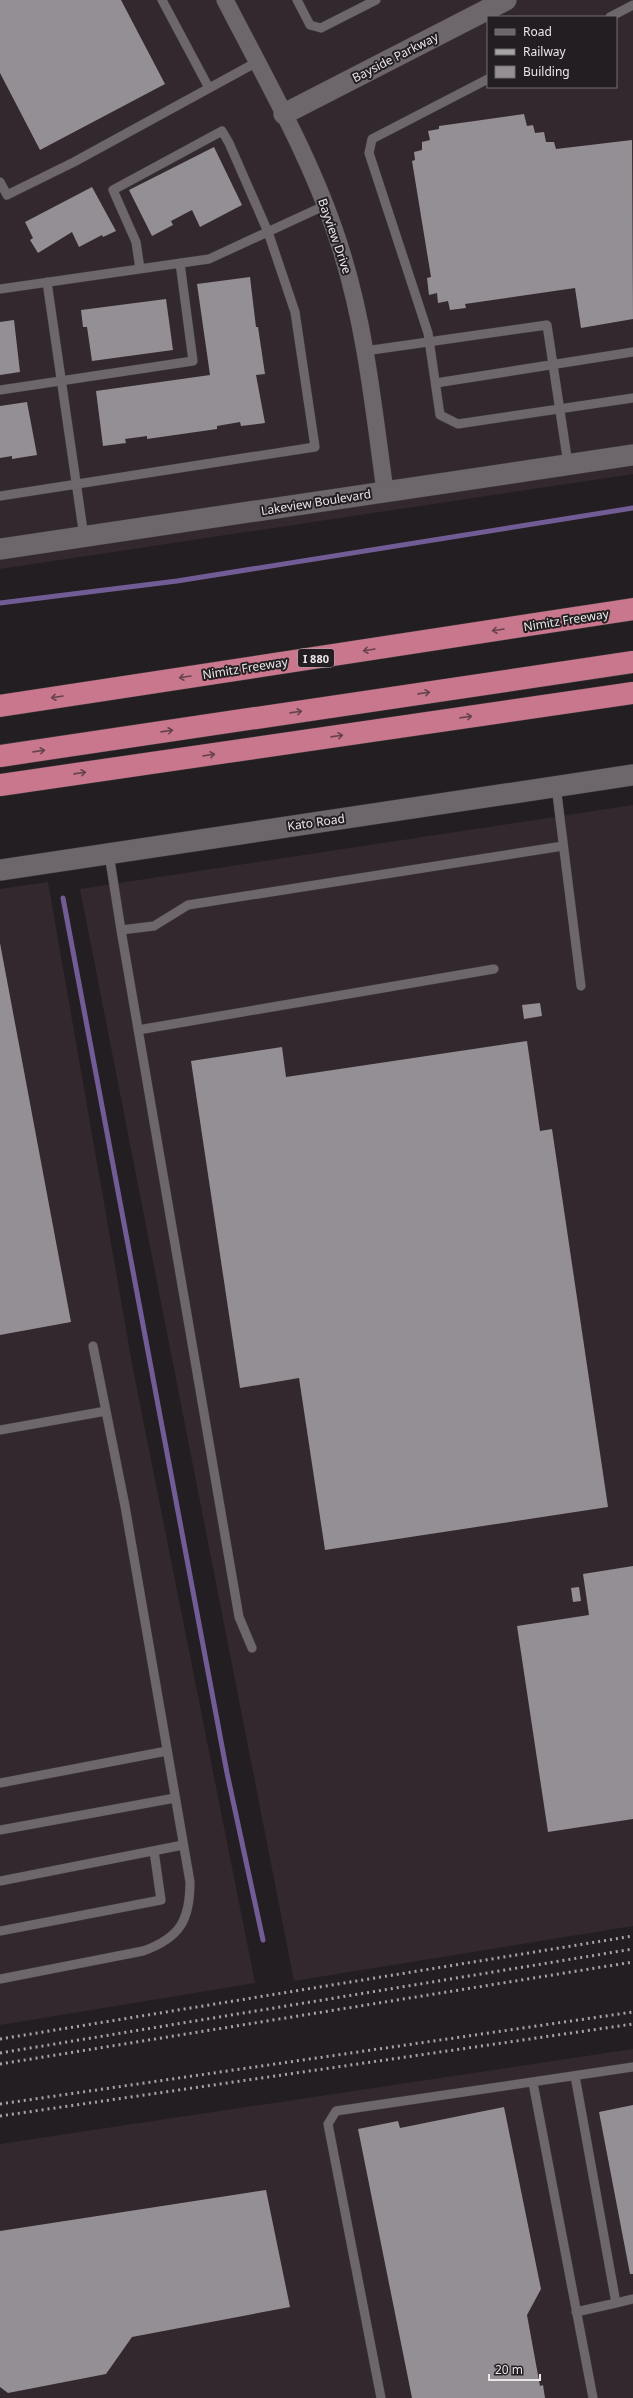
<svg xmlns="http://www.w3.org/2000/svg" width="633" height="2398" viewBox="0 0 633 2398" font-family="'Noto Sans',sans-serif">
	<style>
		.built { fill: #32282e; fill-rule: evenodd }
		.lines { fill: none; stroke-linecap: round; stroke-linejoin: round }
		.stream { stroke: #725c96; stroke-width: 5 }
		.building { fill: #938f94 }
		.service-casing { stroke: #3d393b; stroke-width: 10 }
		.minor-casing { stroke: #3d393b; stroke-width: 18 }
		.tertiary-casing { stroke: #3d393b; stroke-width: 22 }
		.motorway-casing { stroke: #3d393b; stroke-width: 23 }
		.service { stroke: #6d676b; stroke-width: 9 }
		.minor { stroke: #6d676b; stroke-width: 17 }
		.tertiary { stroke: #6d676b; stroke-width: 21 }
		.motorway { stroke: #c9778d; stroke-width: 22 }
		.rail { stroke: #a7a4a6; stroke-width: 3; stroke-dasharray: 2 4; stroke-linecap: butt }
		.oneway { stroke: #65424c }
		.labels { text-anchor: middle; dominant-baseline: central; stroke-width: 4; stroke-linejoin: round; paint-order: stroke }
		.shield { fill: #231e21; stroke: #aeabad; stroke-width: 1 }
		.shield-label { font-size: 11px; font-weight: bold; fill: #eae7e9 }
		.street-label { font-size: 12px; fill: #eae7e9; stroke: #231e21 }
	</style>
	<rect width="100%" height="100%" fill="#231e21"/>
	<!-- built -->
	<path class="built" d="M0 0H633V474L0 569ZM488 17H616V87H488Z
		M633 805V1926L294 1981 80 889Z
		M48 882 133 1369 255 1983 0 2025V889Z
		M633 2049V2398H0V2144Z"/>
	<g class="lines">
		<!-- stream -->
		<path class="stream" d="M0 603 177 581 633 508
			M63 898 227 1773 263 1940"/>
	</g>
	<!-- building -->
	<path class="building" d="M0 0H121L165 84 40 150 0 73Z
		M524 114 527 126 533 125 535 133 544 132 546 142H554L556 149 632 140 633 319 581 328 575 288 465 304 466 308 450 310 448 301 438 303 437 293 429 295 427 278 431 277 412 161 415 160 414 152 422 150V142L430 140 428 131 439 129V126Z
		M214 147 242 205 200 227 192 210 171 221 173 225 152 236 129 190Z
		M92 187 116 231 103 237 102 235 79 247 72 232 38 253 30 240 33 238 25 222Z
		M250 277 256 327H258L265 374 256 375 265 423 241 426 240 422 217 426V429L147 439V436L125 439 126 443 103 446 96 391 210 375 197 284Z
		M166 299 173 350 92 361 87 327H83L81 310Z
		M14 320 20 372 0 375V322Z
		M27 402 37 455 12 459V456L0 458V406Z
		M0 943 71 1322 0 1335Z
		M540 1003 542 1016 524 1019 522 1005Z
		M527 1041 540 1131 552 1129 608 1507 325 1550 299 1378 240 1388 191 1061 282 1047 286 1077Z
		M633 1566V1819L548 1832 517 1626 589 1615 583 1574Z
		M579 1587 581 1601 573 1602 571 1588Z
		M633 2105V2274H630L599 2112Z
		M504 2107 541 2289 527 2315 540 2386 543 2385 545 2398H412L358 2129 398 2121 400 2128Z
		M266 2190 290 2307 132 2337 106 2374 8 2393 0 2387V2231Z"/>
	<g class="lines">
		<defs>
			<path id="service" d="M162 0 209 88
				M297 0 310 25 321 28 376 0
				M610 17 633 5
				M488 79 372 139 369 153 428 333 440 415 458 424 633 398
				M0 182 7 195 74 162 257 62
				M47 282 84 537
				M0 289 209 259 326 205
				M365 351 547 325 568 464
				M436 383 633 352
				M0 390 193 361 180 263
				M0 496 315 447 295 312 268 232 229 143 222 131 113 190 136 242 140 269
				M556 786 581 986
				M109 854 121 930 154 926 188 905 563 846
				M121 930 239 1617 252 1648
				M138 1030 494 969
				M0 1430 106 1411
				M0 1783 167 1751
				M0 1830 175 1798
				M0 1881 183 1845
				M0 1931 161 1900 154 1851
				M0 1979 143 1951C180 1938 190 1920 190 1882L125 1506 93 1346
				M575 2076 616 2303 633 2299
				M533 2083 593 2398
				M576 2312 616 2303
				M381 2398 328 2124 336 2111 633 2067"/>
			<path id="minor" d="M225 0C267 82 315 164 342 253 366 330 374 412 385 491"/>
			<path id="tertiary" d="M284 114 506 0
				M0 549 633 455
				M0 870 633 775"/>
			<path id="motorway" d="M0 706 633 609
				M0 756 633 662
				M0 785 633 693"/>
		</defs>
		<!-- service casing -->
		<use href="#service" class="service-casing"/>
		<!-- minor casing -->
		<use href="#minor" class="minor-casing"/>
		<!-- tertiary casing -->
		<use href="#tertiary" class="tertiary-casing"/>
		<!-- motorway casing -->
		<use href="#motorway" class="motorway-casing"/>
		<!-- service -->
		<use href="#service" class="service"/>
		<!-- minor -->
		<use href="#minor" class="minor"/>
		<!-- tertiary -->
		<use href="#tertiary" class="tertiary"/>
		<!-- motorway -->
		<use href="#motorway" class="motorway"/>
		<!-- rail -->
		<path class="rail" d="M0 2039 633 1936
			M0 2053 633 1949
			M0 2064 633 1962
			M0 2104 633 2012
			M0 2116 633 2024"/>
	</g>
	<!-- one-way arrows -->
	<defs><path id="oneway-shaft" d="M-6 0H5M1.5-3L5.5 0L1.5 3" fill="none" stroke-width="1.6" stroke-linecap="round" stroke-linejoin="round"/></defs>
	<g class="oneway">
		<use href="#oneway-shaft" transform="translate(498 630) rotate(171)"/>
		<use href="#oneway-shaft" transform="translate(369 650) rotate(171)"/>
		<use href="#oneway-shaft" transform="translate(185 677) rotate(171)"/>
		<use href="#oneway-shaft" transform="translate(424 693) rotate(-8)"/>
		<use href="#oneway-shaft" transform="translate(57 697) rotate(171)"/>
		<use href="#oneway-shaft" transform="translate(296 712) rotate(-8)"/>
		<use href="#oneway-shaft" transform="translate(466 717) rotate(-8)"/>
		<use href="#oneway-shaft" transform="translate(167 731) rotate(-8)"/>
		<use href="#oneway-shaft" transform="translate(337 736) rotate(-8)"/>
		<use href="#oneway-shaft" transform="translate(39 751) rotate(-8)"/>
		<use href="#oneway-shaft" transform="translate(209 755) rotate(-8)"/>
		<use href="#oneway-shaft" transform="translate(80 773) rotate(-8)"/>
	</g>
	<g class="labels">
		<!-- shield labels -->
		<rect class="shield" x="298" y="649" width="36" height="18" rx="3"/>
		<g class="shield-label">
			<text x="316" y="658">I 880</text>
		</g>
		<!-- street labels -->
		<g class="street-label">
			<text transform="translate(395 57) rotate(-27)">Bayside Parkway</text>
			<text transform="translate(335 236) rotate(71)">Bayview Drive</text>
			<text transform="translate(316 502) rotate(-9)">Lakeview Boulevard</text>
			<text transform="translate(566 620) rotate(-9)">Nimitz Freeway</text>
			<text transform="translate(245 668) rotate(-9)">Nimitz Freeway</text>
			<text transform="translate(316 822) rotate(-8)">Kato Road</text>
		</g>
	</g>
	<!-- legend -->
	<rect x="487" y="16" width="130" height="72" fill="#231e21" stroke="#736e71"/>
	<rect x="495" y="29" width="20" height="6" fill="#6d676b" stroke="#736e71"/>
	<text x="523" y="36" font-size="12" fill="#eae7e9">Road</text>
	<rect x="495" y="49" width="20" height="6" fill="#a7a4a6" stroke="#736e71"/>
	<text x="523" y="56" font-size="12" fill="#eae7e9">Railway</text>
	<rect x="495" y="66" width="20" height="12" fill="#938f94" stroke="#736e71"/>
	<text x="523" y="76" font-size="12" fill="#eae7e9">Building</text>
	<!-- scale -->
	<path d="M489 2374v6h51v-6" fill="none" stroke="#eae7e9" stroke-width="2"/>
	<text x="495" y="2374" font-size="12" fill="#eae7e9" stroke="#231e21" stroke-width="3" paint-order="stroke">20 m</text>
</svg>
